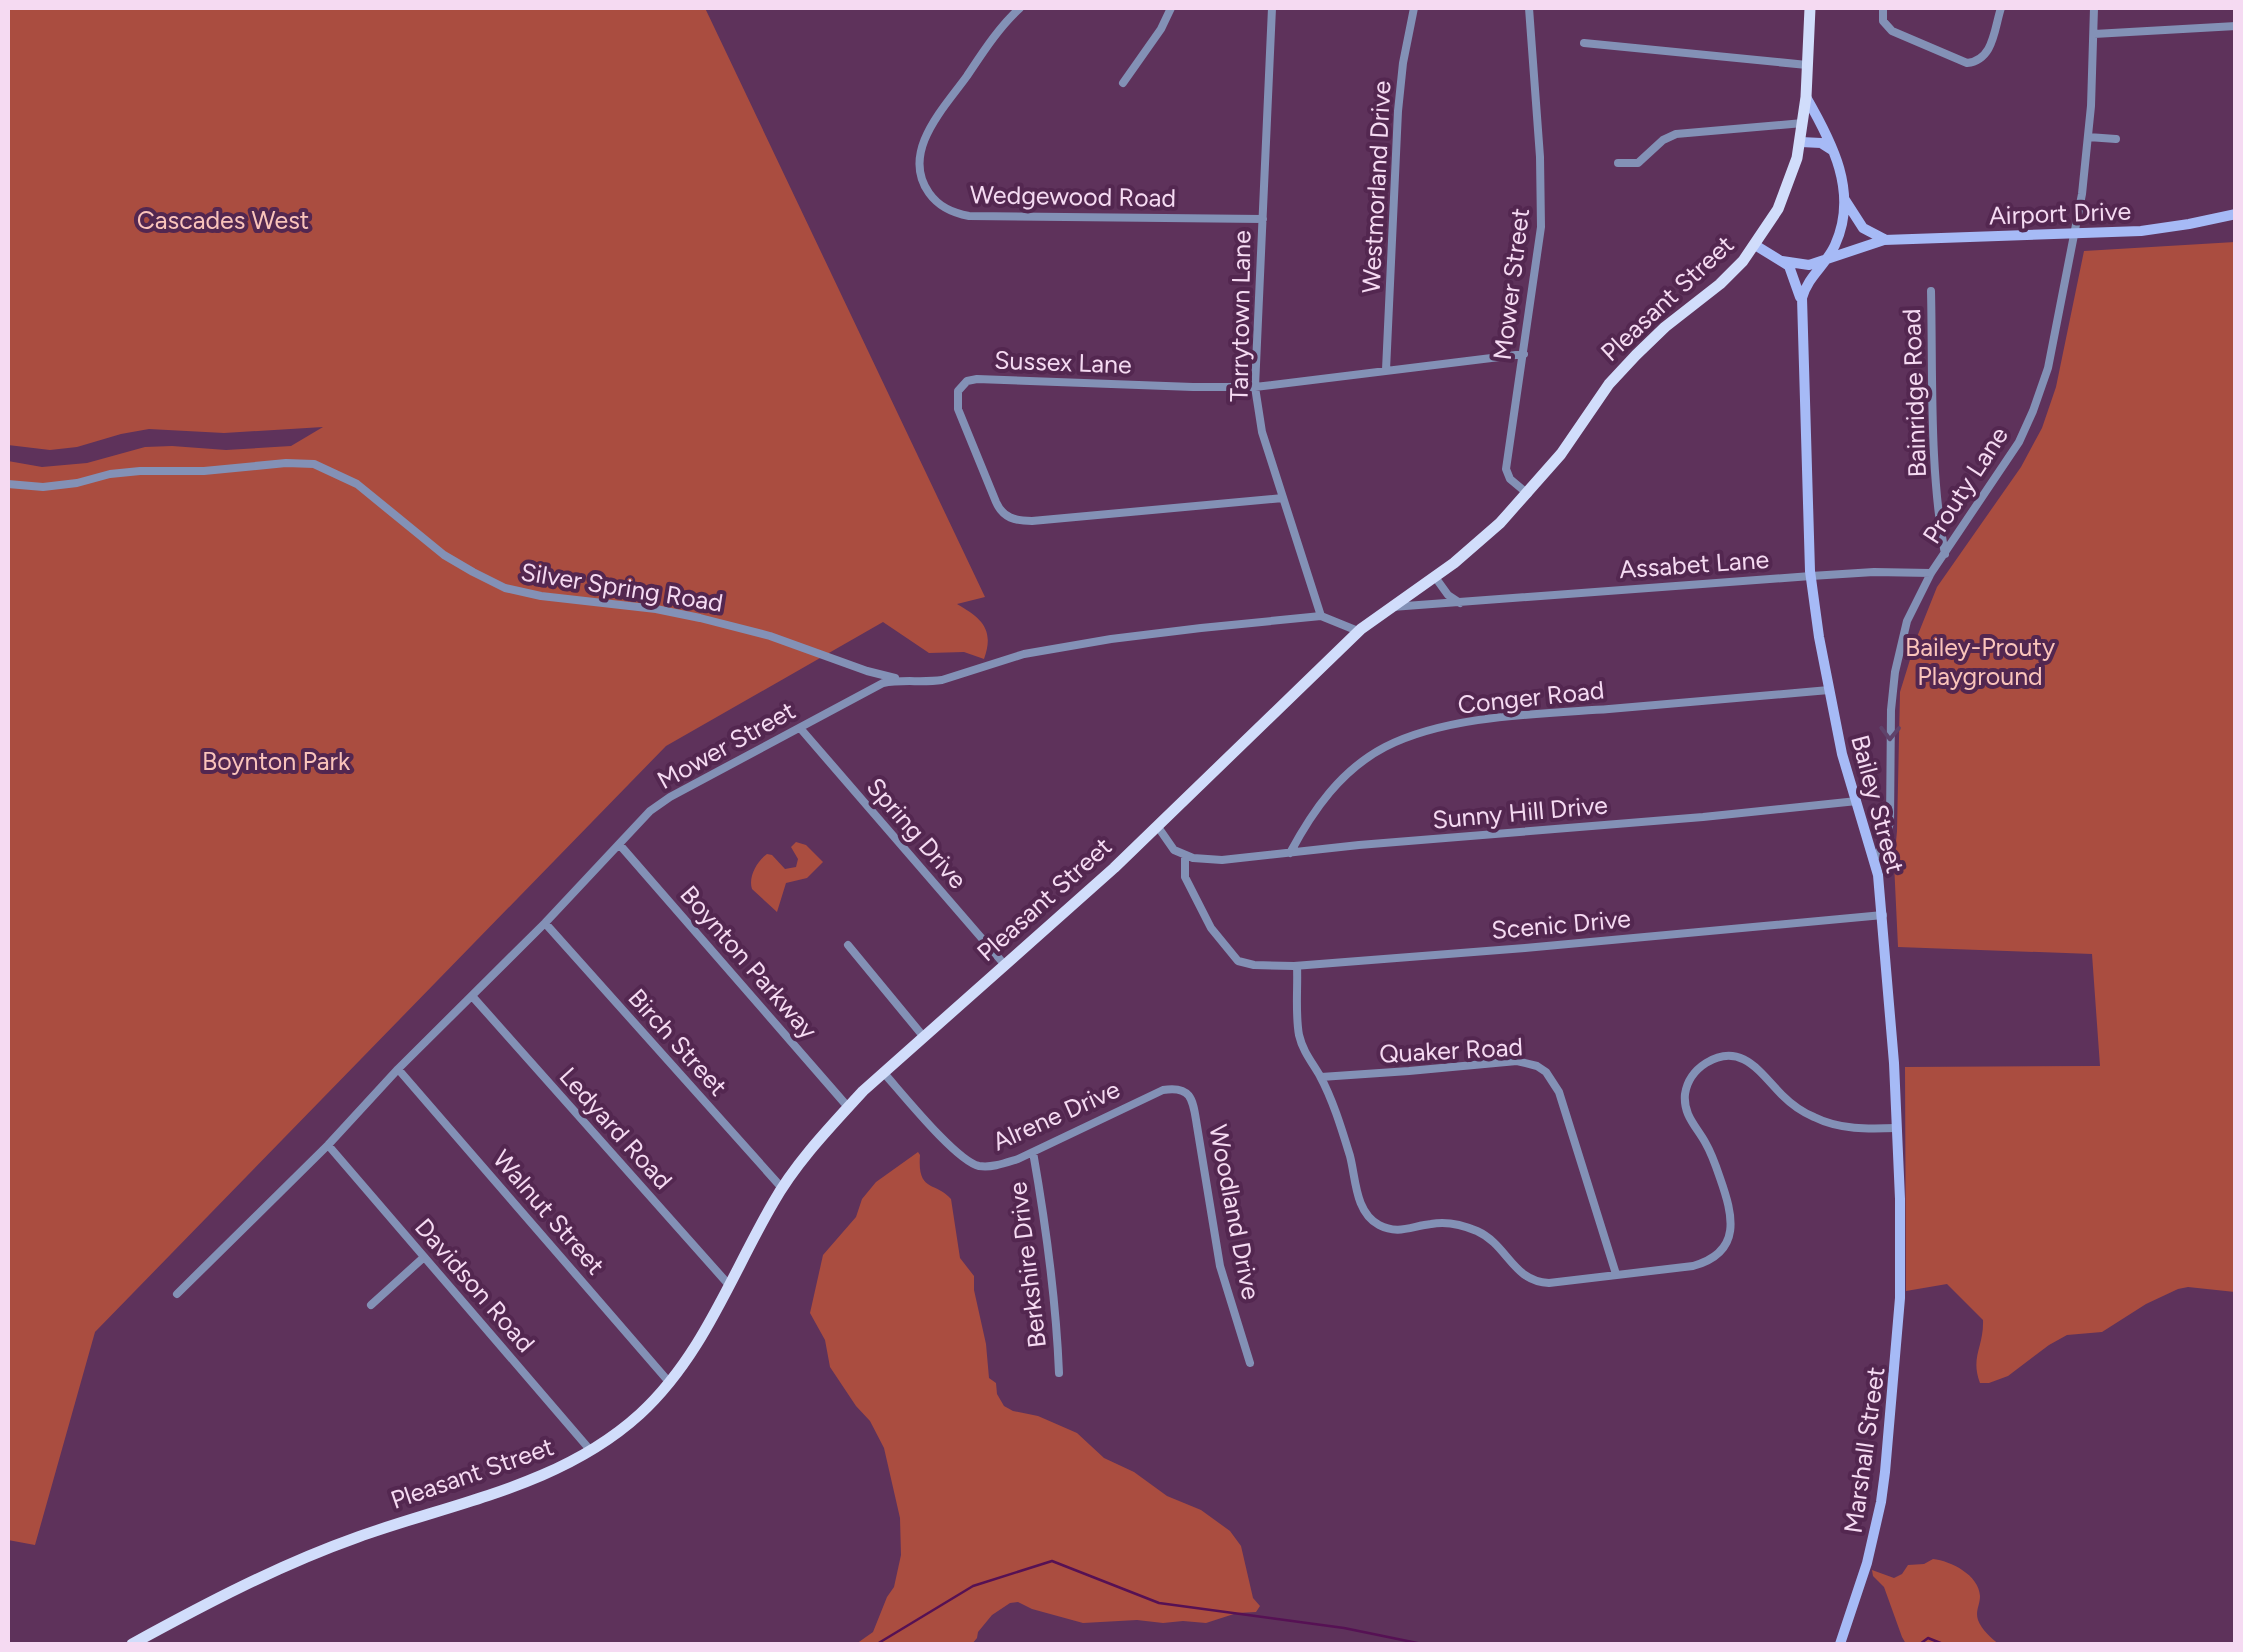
<svg xmlns="http://www.w3.org/2000/svg" width="2243" height="1652" viewBox="0 0 2243 1652" font-family="Figtree,sans-serif">
	<style>
		.green { fill: #aa4d40 }
		.lines { fill: none; stroke-linecap: round; stroke-linejoin: round }
		.stream { stroke: #561154; stroke-width: 2.5 }
		.street { stroke: #8391b6; stroke-width: 8 }
		.secondary { stroke: #a6baf6; stroke-width: 10 }
		.primary { stroke: #d1ddfb; stroke-width: 11 }
		.oneway { stroke: #5f426a }
		.labels { text-anchor: middle; dominant-baseline: central; stroke-width: 8; stroke-linejoin: round; paint-order: stroke }
		.street-label { font-size: 25px; fill: #f5daf2; stroke: #532750 }
		.park-label { font-size: 25px; fill: #fac4bb; stroke: #532750 }
	</style>
	<rect width="100%" height="100%" fill="#5e325b"/>
	<!-- green -->
	<path class="green" d="M8 8H705L985 597 957 604C981 618 995 629 984 659L964 652 929 653 883 622 666 746 95 1332 35 1545 8 1540V461L42 467 87 463 145 447 172 446 226 450 291 446 323 427 224 433 149 429 121 434 77 447 50 450 8 445Z
		M2235 242V1292L2188 1287 2178 1289 2146 1304 2102 1332 2067 1335 2049 1345 2008 1376 1989 1383H1980C1970 1357 1984 1347 1983 1320L1947 1284 1906 1291 1905 1067 2100 1066 2092 954 1898 947 1894 863 1897 831 1900 692 1917 637 1937 587 2021 467 2042 428 2056 387 2084 251Z
		M796 842 806 845 823 862 807 878 786 883 777 912 752 889C748 877 757 861 767 854L772 855 785 869 796 867 798 859 791 847Z
		M918 1152 920 1155C917 1193 936 1181 951 1199L960 1258 974 1276V1290L986 1344 989 1378 996 1383 997 1394 1004 1406 1013 1411 1038 1416 1077 1433 1104 1458 1134 1472 1167 1496 1201 1510 1230 1531 1241 1546 1253 1598 1260 1606 1256 1612 1237 1613 1206 1623 1183 1621 1163 1623 1137 1620 1083 1623 1032 1609 1018 1602 1010 1603 992 1615 978 1632 977 1638 972 1644H856L873 1632 887 1597 894 1587 901 1555 900 1518 884 1448 870 1421 856 1406 830 1367 825 1340 810 1313 823 1255 856 1217 862 1199 876 1182Z
		M1933 1559C1951 1561 1979 1575 1980 1596 1980 1605 1975 1611 1978 1620 1982 1630 1991 1638 1999 1644H1906L1902 1637 1884 1587 1873 1576 1872 1570 1894 1578 1902 1574 1908 1565 1924 1564Z"/>
	<g class="lines">
		<!-- stream -->
		<path class="stream" d="M877 1644 973 1586 1052 1561 1159 1603 1344 1628 1422 1644
			M1920 1644 1928 1638 1943 1644"/>
		<!-- street -->
		<path class="street" d="M1020 8C999 27 983 52 967 76 944 108 900 152 929 193 939 207 952 213 969 216L1263 219
			M1272 8 1255 387 1262 432 1321 616
			M1883 8V21L1892 31 1967 63C1994 60 1994 29 2001 8
			M2094 34 2236 26
			M1584 43 1807 65
			M1123 83 1161 29 1171 8
			M2088 137 2116 139
			M1618 163H1638L1663 140 1676 134 1803 123
			M1931 291C1933 376 1929 470 1945 554
			M1386 370 1398 111 1403 63 1414 8
			M8 484 43 487 77 483 110 474 140 471H204L286 463 314 464 357 484 444 555 473 572 505 588 541 596 656 609 700 618 770 636 867 671 895 678
			M1528 494 1510 479 1506 469 1541 227 1540 157 1529 8
			M1283 498 1032 521C1015 521 1003 518 996 502L958 409V391L967 381 977 379 1193 387H1255L1524 354
			M1435 577 1448 595 1460 603
			M1392 607 1811 576 1874 572 1931 573
			M800 728 1004 964
			M1158 827 1174 850 1193 858 1222 860 1359 845 1703 817 1857 801
			M619 844 848 1107
			M1290 853C1313 810 1341 770 1385 747 1447 715 1539 714 1609 709 1682 703 1755 696 1829 690
			M1185 856V877L1211 928 1238 961 1254 965 1294 966 1525 948 1883 915
			M1874 859 1882 847 1890 823 1891 710 1895 672 1907 621 1931 573 2019 442 2033 411 2048 368 2082 194 2091 106 2094 8
			M545 923 782 1188
			M848 945 923 1036
			M1297 966C1298 988 1295 1013 1299 1035 1303 1052 1312 1062 1320 1076 1333 1100 1342 1130 1350 1156 1356 1179 1355 1212 1379 1225 1398 1235 1412 1226 1431 1224 1446 1221 1463 1225 1477 1231 1508 1245 1512 1281 1549 1283L1693 1266C1743 1252 1733 1215 1720 1178 1716 1166 1712 1154 1705 1142 1696 1126 1683 1115 1685 1094 1687 1081 1695 1070 1706 1063 1742 1041 1761 1074 1782 1095 1791 1104 1802 1112 1814 1117 1840 1130 1868 1129 1897 1128
			M472 996 729 1285
			M398 1069 669 1382
			M883 1072C901 1092 956 1161 979 1166 992 1168 1005 1163 1018 1159L1163 1090C1193 1085 1193 1102 1197 1126L1220 1266 1250 1363
			M1321 1077 1409 1071 1517 1061 1537 1066 1546 1072 1559 1092 1616 1274
			M328 1145 591 1451
			M1033 1152C1046 1226 1056 1299 1059 1373
			M177 1294 328 1145 398 1069 545 923 650 811 670 797 883 683C903 679 922 683 942 680L1024 654 1111 639 1201 628 1321 616 1358 631
			M371 1305 423 1258"/>
		<!-- secondary -->
		<path class="secondary" d="M1806 97C1832 142 1859 193 1835 245 1826 265 1808 276 1802 298L1810 571 1819 637 1842 754 1878 875 1894 1063 1900 1199V1298L1885 1472 1881 1502 1867 1563 1840 1644
			M1801 142 1821 143 1832 150
			M1845 200 1863 228 1884 239
			M1755 245 1789 266 1800 297
			M1782 261 1809 265 1884 240 2141 231 2189 224 2236 214"/>
		<!-- primary -->
		<path class="primary" d="M132 1644C205 1604 279 1565 358 1537 455 1502 561 1486 640 1414 703 1356 731 1275 773 1203 796 1162 831 1126 863 1091L1114 868 1361 629 1454 563 1500 523 1561 454 1609 384 1636 355 1665 327 1720 284 1743 261 1778 209 1797 158 1806 97 1810 8"/>
	</g>
	<!-- one-way arrows -->
	<defs><path id="oneway-chevron" d="M-2-3.5L2.5 0L-2 3.5" fill="none" stroke-width="1.6" stroke-linecap="round" stroke-linejoin="round" transform="scale(2.5)"/></defs>
	<use class="oneway" href="#oneway-chevron" transform="translate(1890 733) rotate(91)"/>
	<g class="labels">
		<!-- street labels -->
		<g class="street-label">
			<text transform="translate(1376 187) rotate(-87)">Westmorland Drive</text>
			<text transform="translate(1073 196) rotate(1)">Wedgewood Road</text>
			<text transform="translate(2060 213) rotate(-2)">Airport Drive</text>
			<text transform="translate(1511 284) rotate(-83)">Mower Street</text>
			<text transform="translate(1667 298) rotate(-43)">Pleasant Street</text>
			<text transform="translate(1240 316) rotate(-89)">Tarrytown Lane</text>
			<text transform="translate(1063 362) rotate(2)">Sussex Lane</text>
			<text transform="translate(1914 393) rotate(-92)">Bainridge Road</text>
			<text transform="translate(1965 485) rotate(-57)">Prouty Lane</text>
			<text transform="translate(1694 564) rotate(-4)">Assabet Lane</text>
			<text transform="translate(622 587) rotate(9)">Silver Spring Road</text>
			<text transform="translate(1531 697) rotate(-6)">Conger Road</text>
			<text transform="translate(726 745) rotate(-29)">Mower Street</text>
			<text transform="translate(1878 804) rotate(75)">Bailey Street</text>
			<text transform="translate(1520 812) rotate(-5)">Sunny Hill Drive</text>
			<text transform="translate(917 833) rotate(49)">Spring Drive</text>
			<text transform="translate(1044 899) rotate(-42)">Pleasant Street</text>
			<text transform="translate(1561 924) rotate(-5)">Scenic Drive</text>
			<text transform="translate(749 962) rotate(49)">Boynton Parkway</text>
			<text transform="translate(678 1042) rotate(48)">Birch Street</text>
			<text transform="translate(1451 1050) rotate(-3)">Quaker Road</text>
			<text transform="translate(1056 1115) rotate(-24)">Alrene Drive</text>
			<text transform="translate(616 1128) rotate(48)">Ledyard Road</text>
			<text transform="translate(549 1212) rotate(49)">Walnut Street</text>
			<text transform="translate(1235 1212) rotate(79)">Woodland Drive</text>
			<text transform="translate(1027 1265) rotate(-97)">Berkshire Drive</text>
			<text transform="translate(475 1285) rotate(49)">Davidson Road</text>
			<text transform="translate(1864 1450) rotate(-82)">Marshall Street</text>
			<text transform="translate(472 1473) rotate(-19)">Pleasant Street</text>
		</g>
		<!-- park labels -->
		<g class="park-label">
			<text x="223" y="220">Cascades West</text>
			<text x="1980" y="647">Bailey-Prouty<tspan x="1980" dy="29">Playground</tspan></text>
			<text x="276" y="761">Boynton Park</text>
		</g>
	</g>
	<!-- border -->
	<rect width="2243" height="1652" fill="none" stroke="#f5daf2" stroke-width="20"/>
</svg>
